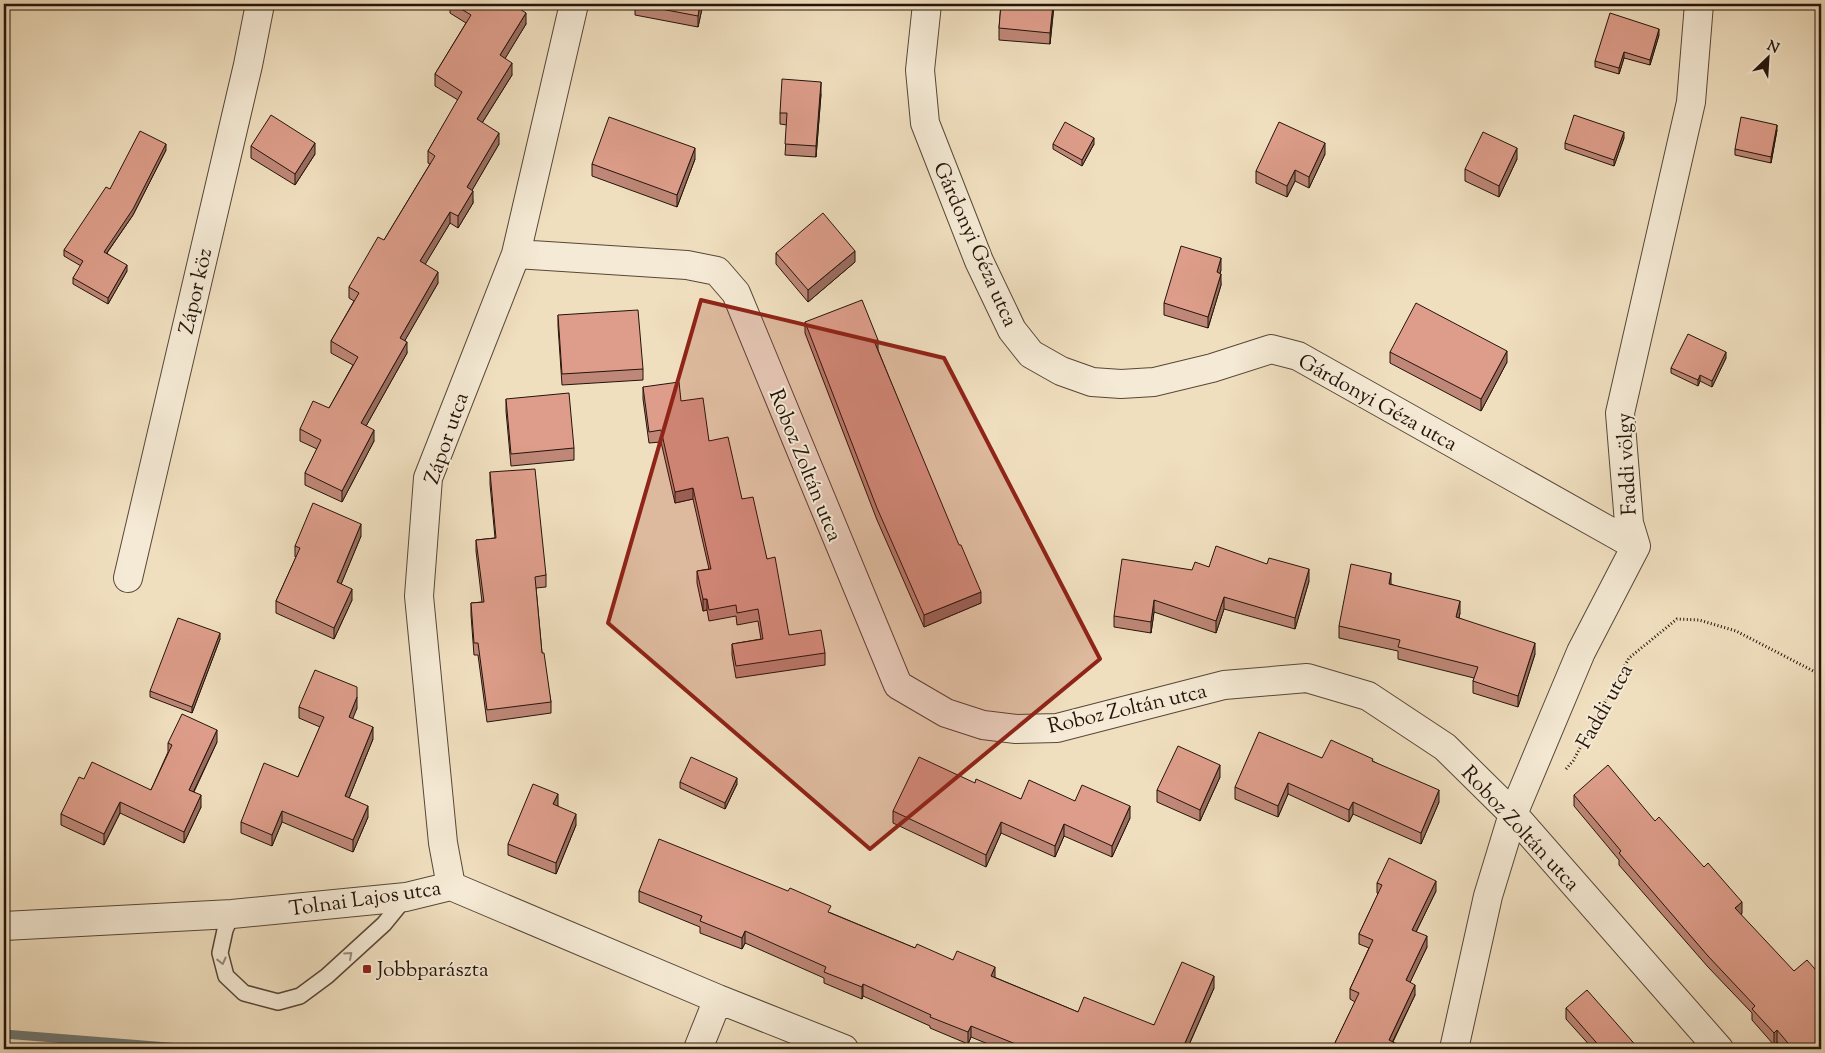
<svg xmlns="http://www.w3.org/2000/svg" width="1825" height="1053" viewBox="0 0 1825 1053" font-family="'Sorts Mill Goudy',serif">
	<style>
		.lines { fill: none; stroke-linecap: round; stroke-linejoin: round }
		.stream { stroke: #6d7874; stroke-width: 9 }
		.lane-casing { stroke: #574738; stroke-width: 18 }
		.street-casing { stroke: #574738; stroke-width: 30 }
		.path { stroke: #24140b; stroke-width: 3; stroke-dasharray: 1 2.5; stroke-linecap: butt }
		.lane { stroke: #f5ead5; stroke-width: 15 }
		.street { stroke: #f5ead5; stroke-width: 28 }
		.wall { fill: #be8777; stroke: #24140b }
		.shaded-wall { fill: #9b6e61; stroke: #24140b }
		.building { fill: #dd9d8a; stroke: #24140b }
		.oneway { stroke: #978a7a }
		.marked { fill: #8f2418; fill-opacity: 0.2; stroke: #8f2418; stroke-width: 4; stroke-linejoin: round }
		.poi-dot { fill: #8f2418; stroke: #f5ead5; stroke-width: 2 }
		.labels { text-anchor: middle; stroke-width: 4; stroke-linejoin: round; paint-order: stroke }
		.street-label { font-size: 21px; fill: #24140b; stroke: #f5ead5 }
		.poi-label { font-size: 21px; fill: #24140b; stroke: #f5ead5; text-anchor: start }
	</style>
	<rect width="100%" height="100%" fill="#f0dfbf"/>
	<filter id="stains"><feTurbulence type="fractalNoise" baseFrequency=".004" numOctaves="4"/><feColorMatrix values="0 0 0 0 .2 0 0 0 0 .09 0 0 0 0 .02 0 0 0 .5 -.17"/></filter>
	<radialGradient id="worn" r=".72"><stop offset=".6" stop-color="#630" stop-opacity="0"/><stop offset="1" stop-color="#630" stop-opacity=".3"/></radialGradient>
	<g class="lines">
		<!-- stream -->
		<path class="stream" d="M 4,1034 L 193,1049"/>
		<!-- lane casing -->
		<g class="lane-casing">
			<path id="lane" d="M 232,914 L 225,930 L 220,953 L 226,976 L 244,993 L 278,1002 L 300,996 L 327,976 L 384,924 L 406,897"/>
		</g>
		<!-- street casing -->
		<g class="street-casing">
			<path id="street" d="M 927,4 L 920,70 L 925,123 L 979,261 L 1012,330 L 1031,354 L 1061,371 L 1092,382 L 1121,384 L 1154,382 L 1212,368 L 1271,349 L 1298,356 L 1636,546
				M 516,254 L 687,265 L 717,271 L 736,293 L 898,685 L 946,713 L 983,725 L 1016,729 L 1057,728 L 1224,685 L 1307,678 L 1368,696 L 1445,747 L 1513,814 L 1719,1049
				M 128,578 L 248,65 L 260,4
				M 451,886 L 443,843 L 419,596 L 428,478 L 516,254 L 574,4
				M 4,926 L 232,914 L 406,897 L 451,886 L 718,999 L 844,1049
				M 698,1049 L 718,999
				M 1454,1049 L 1488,896 L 1513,814 L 1581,652 L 1636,546 L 1629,523 L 1620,413 L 1691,102 L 1699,4"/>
		</g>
		<!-- path -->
		<path class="path" d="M 1566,769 L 1573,761 L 1629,658 L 1677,619 L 1699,620 L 1736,631 L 1821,675"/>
		<!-- lane -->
		<use href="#lane" class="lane"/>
		<!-- street -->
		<use href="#street" class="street"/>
	</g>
	<!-- wall -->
	<path class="wall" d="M 450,4 L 525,4 L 525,6 L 522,10 L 526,24 L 505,58 L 512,75 L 482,123 L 499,144 L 472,190 L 473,203 L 458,228 L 450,223 L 425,264 L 438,283 L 405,340 L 407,353 L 366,426 L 374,441 L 342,502 L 305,485 L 305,473 L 317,449 L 300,441 L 300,429 L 329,408 L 353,365 L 331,353 L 331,341 L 354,301 L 349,298 L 349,287 L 384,240 L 430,164 L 428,163 L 428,151 L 458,100 L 435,86 L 435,74 L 466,23 L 450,13 Z
		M 635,4 L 703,4 L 698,27 L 635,15 Z
		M 1001,4 L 1056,4 L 1056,7 L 1054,6 L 1050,44 L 999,40 L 999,28 Z
		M 1659,35 L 1650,65 L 1624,58 L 1619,74 L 1595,67 L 1595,61 Z
		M 821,94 L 816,157 L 785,155 L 787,125 L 780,124 L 780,113 Z
		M 1777,130 L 1771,163 L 1735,155 L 1735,149 Z
		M 1624,138 L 1614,166 L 1565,149 L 1565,143 Z
		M 1053,144 L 1094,144 L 1082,166 L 1053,149 Z
		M 251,146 L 315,154 L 295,185 L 251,158 Z
		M 166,150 L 133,215 L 107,253 L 127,271 L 108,304 L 73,284 L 73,278 L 81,266 L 64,256 L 64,250 L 110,189 Z
		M 1325,154 L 1309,188 L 1295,181 L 1287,197 L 1256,183 L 1256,171 Z
		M 695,159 L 677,207 L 592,176 L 592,164 Z
		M 1517,159 L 1499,197 L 1465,181 L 1465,169 Z
		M 776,253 L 855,262 L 808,302 L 776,264 Z
		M 1221,270 L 1220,273 L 1221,285 L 1208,328 L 1164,315 L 1164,303 Z
		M 558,315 L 643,369 L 643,380 L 562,385 L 558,326 Z
		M 805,322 L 878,350 L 981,603 L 924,627 L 877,520 L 805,333 Z
		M 1390,352 L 1507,362 L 1481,411 L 1390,363 Z
		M 1726,358 L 1712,387 L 1700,381 L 1698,386 L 1671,373 L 1671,368 Z
		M 643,387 L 681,401 L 709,441 L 742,499 L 767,559 L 789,635 L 825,653 L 825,665 L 736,678 L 732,655 L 732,644 L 761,639 L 758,621 L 737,625 L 736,616 L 709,621 L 707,610 L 703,611 L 697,583 L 697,571 L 709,569 L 693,499 L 675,503 L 661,442 L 649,443 L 643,399 Z
		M 506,399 L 574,448 L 574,460 L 511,466 L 506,411 Z
		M 490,472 L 546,575 L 546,587 L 536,588 L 542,653 L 551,702 L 551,713 L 487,722 L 478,655 L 474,655 L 471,615 L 471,603 L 482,602 L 476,551 L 476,540 L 495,538 L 490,484 Z
		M 361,536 L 341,584 L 352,600 L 334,639 L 276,613 L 276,601 L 296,557 L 295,557 L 295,546 Z
		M 1209,567 L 1309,581 L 1295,629 L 1224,609 L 1216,633 L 1154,612 L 1151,633 L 1114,627 L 1114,616 L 1192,570 Z
		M 1391,584 L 1460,613 L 1459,618 L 1535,654 L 1518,707 L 1473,693 L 1473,681 L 1474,678 L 1398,659 L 1398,651 L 1339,638 L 1339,626 Z
		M 220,639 L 192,713 L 150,697 L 150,691 Z
		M 299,707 L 357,708 L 352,718 L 373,739 L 349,798 L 368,817 L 353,852 L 282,822 L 272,846 L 241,833 L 241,822 L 298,777 L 320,727 L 299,718 Z
		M 217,742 L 194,792 L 201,807 L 184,843 L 120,813 L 104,845 L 61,825 L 61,814 L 84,779 L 151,790 L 168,752 L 168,743 Z
		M 1322,758 L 1373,761 L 1439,802 L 1421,844 L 1353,814 L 1349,822 L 1288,794 L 1278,817 L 1235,799 L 1235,787 Z
		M 1220,777 L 1200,821 L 1157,802 L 1157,790 Z
		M 680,782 L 737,784 L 725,809 L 680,788 Z
		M 975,783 L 1021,799 L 1075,801 L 1130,818 L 1112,857 L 1064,836 L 1055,857 L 1001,833 L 986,867 L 893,823 L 893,811 Z
		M 1574,795 L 1655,821 L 1742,913 L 1741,915 L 1821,1049 L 1784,1049 L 1777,1042 L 1774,1045 L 1752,1020 L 1752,1013 L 1708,967 L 1619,865 L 1619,860 L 1574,806 Z
		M 558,805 L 558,806 L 576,825 L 556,874 L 508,855 L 508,844 Z
		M 1377,883 L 1436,891 L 1416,932 L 1427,947 L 1410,982 L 1415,995 L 1393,1042 L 1403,1049 L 1332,1049 L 1355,1002 L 1350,999 L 1350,989 L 1369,948 L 1359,944 L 1359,934 L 1378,894 L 1377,893 Z
		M 639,891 L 831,913 L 915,948 L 953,960 L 1078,1012 L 1154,1025 L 1214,988 L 1189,1045 L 1200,1049 L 1000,1049 L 971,1037 L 968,1044 L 930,1028 L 930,1026 L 863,996 L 862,999 L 824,983 L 824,978 L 745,943 L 742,949 L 700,933 L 700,927 L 639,902 Z
		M 1566,1008 L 1639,1049 L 1593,1049 L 1566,1019 Z"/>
	<!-- shaded-wall -->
	<path class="shaded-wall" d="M 519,4 L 525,4 L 525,6 L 517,18 L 517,7 Z
		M 700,4 L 703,4 L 698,27 L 698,16 Z
		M 1053,4 L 1054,4 L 1050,44 L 1050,33 Z
		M 526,13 L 526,24 L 500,67 L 500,55 Z
		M 1659,29 L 1659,35 L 1650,65 L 1650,60 Z
		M 1624,52 L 1624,58 L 1619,74 L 1619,68 Z
		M 512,63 L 512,75 L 477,131 L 477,119 Z
		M 821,82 L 821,94 L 816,157 L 816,146 Z
		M 1777,125 L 1777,130 L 1771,163 L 1771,157 Z
		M 1624,132 L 1624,138 L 1614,166 L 1614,160 Z
		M 499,133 L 499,144 L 467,199 L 467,187 Z
		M 1094,138 L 1094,144 L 1082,166 L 1082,160 Z
		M 315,143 L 315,154 L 295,185 L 295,174 Z
		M 1325,143 L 1325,154 L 1309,188 L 1309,177 Z
		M 166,144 L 166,150 L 133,215 L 104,257 L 104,252 Z
		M 695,148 L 695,159 L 677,207 L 677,195 Z
		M 1517,148 L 1517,159 L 1499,197 L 1499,186 Z
		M 1295,170 L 1295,181 L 1287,197 L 1287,186 Z
		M 473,191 L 473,203 L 458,228 L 458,216 Z
		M 450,212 L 450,223 L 420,273 L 420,261 Z
		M 855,251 L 855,262 L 808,302 L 808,290 Z
		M 1221,258 L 1221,270 L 1217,284 L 1217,272 Z
		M 127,265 L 127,271 L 108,304 L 108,298 Z
		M 438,272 L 438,283 L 400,349 L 400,338 Z
		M 1221,274 L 1221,285 L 1208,328 L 1208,317 Z
		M 878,340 L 878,351 L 874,341 Z
		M 407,342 L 407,353 L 361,435 L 361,423 Z
		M 1507,351 L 1507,362 L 1481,411 L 1481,399 Z
		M 1726,352 L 1726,358 L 1712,387 L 1712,381 Z
		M 1700,375 L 1700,381 L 1698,386 L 1698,380 Z
		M 374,430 L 374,441 L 342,502 L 342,491 Z
		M 693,488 L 693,499 L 675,503 L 675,492 Z
		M 361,524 L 361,536 L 337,594 L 337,582 Z
		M 1309,569 L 1309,581 L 1295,629 L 1295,618 Z
		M 1391,573 L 1391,585 L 1389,584 Z
		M 352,589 L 352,600 L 334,639 L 334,628 Z
		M 981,592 L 981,603 L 924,627 L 924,615 Z
		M 1224,597 L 1224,609 L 1216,633 L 1216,621 Z
		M 703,599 L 707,599 L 707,610 L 703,611 Z
		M 1154,600 L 1154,612 L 1151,633 L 1151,622 Z
		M 1460,601 L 1460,613 L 1456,628 L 1456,617 Z
		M 220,633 L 220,639 L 192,713 L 192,707 Z
		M 1535,643 L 1535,654 L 1518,707 L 1518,696 Z
		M 357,697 L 357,708 L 349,728 L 349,717 Z
		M 373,727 L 373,739 L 345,808 L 345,796 Z
		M 217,730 L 217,742 L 189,801 L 189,790 Z
		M 1220,765 L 1220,777 L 1200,821 L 1200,810 Z
		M 737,778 L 737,784 L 725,809 L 725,803 Z
		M 1288,783 L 1288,794 L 1278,817 L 1278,806 Z
		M 1439,790 L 1439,802 L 1421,844 L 1421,833 Z
		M 558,794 L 558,805 L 553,816 L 553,804 Z
		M 201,795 L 201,807 L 184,843 L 184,832 Z
		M 120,802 L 120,813 L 104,845 L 104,834 Z
		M 1353,802 L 1353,814 L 1349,822 L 1349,810 Z
		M 368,806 L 368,817 L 353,852 L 353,840 Z
		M 1130,806 L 1130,818 L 1112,857 L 1112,846 Z
		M 282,811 L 282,822 L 272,846 L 272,835 Z
		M 576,814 L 576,825 L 556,874 L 556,863 Z
		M 1001,822 L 1001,833 L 986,867 L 986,855 Z
		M 1064,824 L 1064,836 L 1055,857 L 1055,846 Z
		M 1436,881 L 1436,891 L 1412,940 L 1412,930 Z
		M 1742,902 L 1742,913 L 1735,920 L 1735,908 Z
		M 745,931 L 745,943 L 742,949 L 742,938 Z
		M 1427,936 L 1427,947 L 1406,991 L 1406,980 Z
		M 995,967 L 995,978 L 991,976 Z
		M 1214,976 L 1214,988 L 1187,1049 L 1185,1043 Z
		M 863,984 L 863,996 L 862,999 L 862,987 Z
		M 1415,985 L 1415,995 L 1389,1049 L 1389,1040 Z
		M 971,1026 L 971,1037 L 968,1044 L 968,1032 Z
		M 1777,1030 L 1777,1042 L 1774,1045 L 1774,1033 Z"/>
	<!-- building -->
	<path class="building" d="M 453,4 L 519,4 L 517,7 L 526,13 L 500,55 L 512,63 L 477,119 L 499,133 L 467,187 L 473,191 L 458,216 L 450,212 L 420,261 L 438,272 L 400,338 L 407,342 L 361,423 L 374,430 L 342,491 L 305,473 L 321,440 L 300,429 L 313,401 L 329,408 L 358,357 L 331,341 L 359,293 L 349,287 L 378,237 L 384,240 L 435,156 L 428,151 L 462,92 L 435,74 L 471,15 Z
		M 635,4 L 700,4 L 698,16 Z
		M 1001,4 L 1053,4 L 1050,33 L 999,28 Z
		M 1610,13 L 1659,29 L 1650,60 L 1624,52 L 1619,68 L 1595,61 Z
		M 782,79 L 821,82 L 816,146 L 785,144 L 787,113 L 780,113 Z
		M 271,115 L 315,143 L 295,174 L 251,146 Z
		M 1574,115 L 1624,132 L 1614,160 L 1565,143 Z
		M 609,117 L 695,148 L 677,195 L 592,164 Z
		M 1741,117 L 1777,125 L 1771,157 L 1735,149 Z
		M 1065,122 L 1094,138 L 1082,160 L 1053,144 Z
		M 1279,122 L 1325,143 L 1309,177 L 1295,170 L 1287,186 L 1256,171 Z
		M 140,131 L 166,144 L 133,209 L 104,252 L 127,265 L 108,298 L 73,278 L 83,261 L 64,250 L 106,187 L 110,189 Z
		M 1483,132 L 1517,148 L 1499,186 L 1465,169 Z
		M 823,213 L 855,251 L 808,290 L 776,253 Z
		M 1181,246 L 1221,258 L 1217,272 L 1221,274 L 1208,317 L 1164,303 Z
		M 862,300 L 878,340 L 874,341 L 959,545 L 961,545 L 981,592 L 924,615 L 877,508 L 805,322 Z
		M 1416,303 L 1507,351 L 1481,399 L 1390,352 Z
		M 638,310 L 643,369 L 562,374 L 558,315 Z
		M 1688,334 L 1726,352 L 1712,381 L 1700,375 L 1698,380 L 1671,368 Z
		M 679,382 L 681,401 L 703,398 L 709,441 L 728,437 L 742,499 L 753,497 L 767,559 L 775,557 L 789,635 L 821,630 L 825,653 L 736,666 L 732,644 L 763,639 L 758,609 L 737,613 L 736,605 L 709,610 L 707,599 L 703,599 L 697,571 L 711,569 L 693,488 L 675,492 L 661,430 L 649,432 L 643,387 Z
		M 569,393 L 574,448 L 511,454 L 506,399 Z
		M 535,469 L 546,575 L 535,577 L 542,653 L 544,653 L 551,702 L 487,710 L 478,643 L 474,643 L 471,603 L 484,602 L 476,540 L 496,538 L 490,472 Z
		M 313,503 L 361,524 L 337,582 L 352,589 L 334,628 L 276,601 L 300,548 L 295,546 Z
		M 1216,546 L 1267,564 L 1269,558 L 1309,569 L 1295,618 L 1224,597 L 1216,621 L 1154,600 L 1151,622 L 1114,616 L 1122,559 L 1192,570 L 1195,562 L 1209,567 Z
		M 1351,564 L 1391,573 L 1389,584 L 1460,601 L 1456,617 L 1535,643 L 1518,696 L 1473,681 L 1478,667 L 1398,647 L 1400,640 L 1339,626 Z
		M 178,618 L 220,633 L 192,707 L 150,691 Z
		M 315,670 L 357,687 L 357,697 L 349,717 L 373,727 L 345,796 L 368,806 L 353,840 L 282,811 L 272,835 L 241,822 L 264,763 L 298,777 L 324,717 L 299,707 Z
		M 182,714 L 217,730 L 189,790 L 201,795 L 184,832 L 120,802 L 104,834 L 61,814 L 79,777 L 84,779 L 92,762 L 151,790 L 172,745 L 168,743 Z
		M 1259,732 L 1322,758 L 1331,740 L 1373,759 L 1372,761 L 1439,790 L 1421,833 L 1353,802 L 1349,810 L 1288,783 L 1278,806 L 1235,787 Z
		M 1178,746 L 1220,765 L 1200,810 L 1157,790 Z
		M 691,757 L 737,778 L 725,803 L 680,782 Z
		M 919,757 L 975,783 L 976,779 L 1021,799 L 1029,780 L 1075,801 L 1082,785 L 1130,806 L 1112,846 L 1064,824 L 1055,846 L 1001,822 L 986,855 L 893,811 Z
		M 1608,765 L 1655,821 L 1659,817 L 1704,867 L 1708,863 L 1742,902 L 1735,908 L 1794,971 L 1807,960 L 1821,976 L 1821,1049 L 1793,1049 L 1777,1030 L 1774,1033 L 1752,1009 L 1755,1006 L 1708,956 L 1619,853 L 1621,851 L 1574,795 Z
		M 533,784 L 558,794 L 553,804 L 576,814 L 556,863 L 508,844 Z
		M 659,839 L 788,891 L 790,888 L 831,906 L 828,912 L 915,948 L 917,944 L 953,960 L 957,951 L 995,967 L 991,976 L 1078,1012 L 1084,997 L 1154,1025 L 1182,962 L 1214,976 L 1185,1043 L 1200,1049 L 1028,1049 L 971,1026 L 968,1032 L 930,1017 L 931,1015 L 863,984 L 862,987 L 824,972 L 826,967 L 745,931 L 742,938 L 700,921 L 702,916 L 639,891 Z
		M 1389,858 L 1436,881 L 1412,930 L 1427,936 L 1406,980 L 1415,985 L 1389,1040 L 1403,1047 L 1402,1049 L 1332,1049 L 1359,993 L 1350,989 L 1373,940 L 1359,934 L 1382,885 L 1377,883 Z
		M 1587,990 L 1639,1049 L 1602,1049 L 1566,1008 Z"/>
	<!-- one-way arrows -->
	<defs><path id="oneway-chevron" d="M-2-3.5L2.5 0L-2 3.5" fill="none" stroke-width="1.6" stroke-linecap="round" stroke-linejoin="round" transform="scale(1.25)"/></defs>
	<g class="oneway">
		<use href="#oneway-chevron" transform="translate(349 955) rotate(-42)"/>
		<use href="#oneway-chevron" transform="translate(222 961) rotate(76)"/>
	</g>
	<!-- marked area -->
	<path class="marked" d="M 701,300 L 944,358 L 1100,659 L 870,849 L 608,623 Z"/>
	<!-- markers -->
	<rect class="poi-dot" x="362" y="964" width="10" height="10" rx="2.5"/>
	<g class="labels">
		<!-- street labels -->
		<g class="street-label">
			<text transform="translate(976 244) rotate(66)" y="7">Gárdonyi Géza utca</text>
			<text transform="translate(195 291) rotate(-77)" y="7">Zápor köz</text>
			<text transform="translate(1378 402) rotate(29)" y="7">Gárdonyi Géza utca</text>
			<text transform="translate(446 438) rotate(-71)" y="7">Zápor utca</text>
			<text transform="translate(1626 464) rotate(-93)" y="7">Faddi völgy</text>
			<text transform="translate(806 465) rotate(68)" y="7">Roboz Zoltán utca</text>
			<text transform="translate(1604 706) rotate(-61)" y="7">Faddi utca</text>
			<text transform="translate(1127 708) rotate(-13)" y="7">Roboz Zoltán utca</text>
			<text transform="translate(1521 828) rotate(47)" y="7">Roboz Zoltán utca</text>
			<text transform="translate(365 898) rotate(-8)" y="7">Tolnai Lajos utca</text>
		</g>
		<!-- poi labels -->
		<g class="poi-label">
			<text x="377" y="976">Jobbparászta</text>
		</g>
	</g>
	<!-- margin -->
	<rect width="1825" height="1053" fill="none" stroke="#f0dfbf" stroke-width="20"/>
	<rect x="5" y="5" width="1815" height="1043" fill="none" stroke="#24140b" stroke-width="2.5"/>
	<rect x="10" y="10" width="1805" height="1033" fill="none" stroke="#24140b"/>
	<!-- north arrow -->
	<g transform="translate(1768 58) rotate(25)" stroke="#f5ead5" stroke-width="4" paint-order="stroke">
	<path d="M0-4L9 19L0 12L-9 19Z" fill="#24140b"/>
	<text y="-8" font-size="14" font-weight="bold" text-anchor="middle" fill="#24140b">N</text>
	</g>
	<rect width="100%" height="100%" filter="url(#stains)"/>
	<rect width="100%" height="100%" fill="url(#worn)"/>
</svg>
